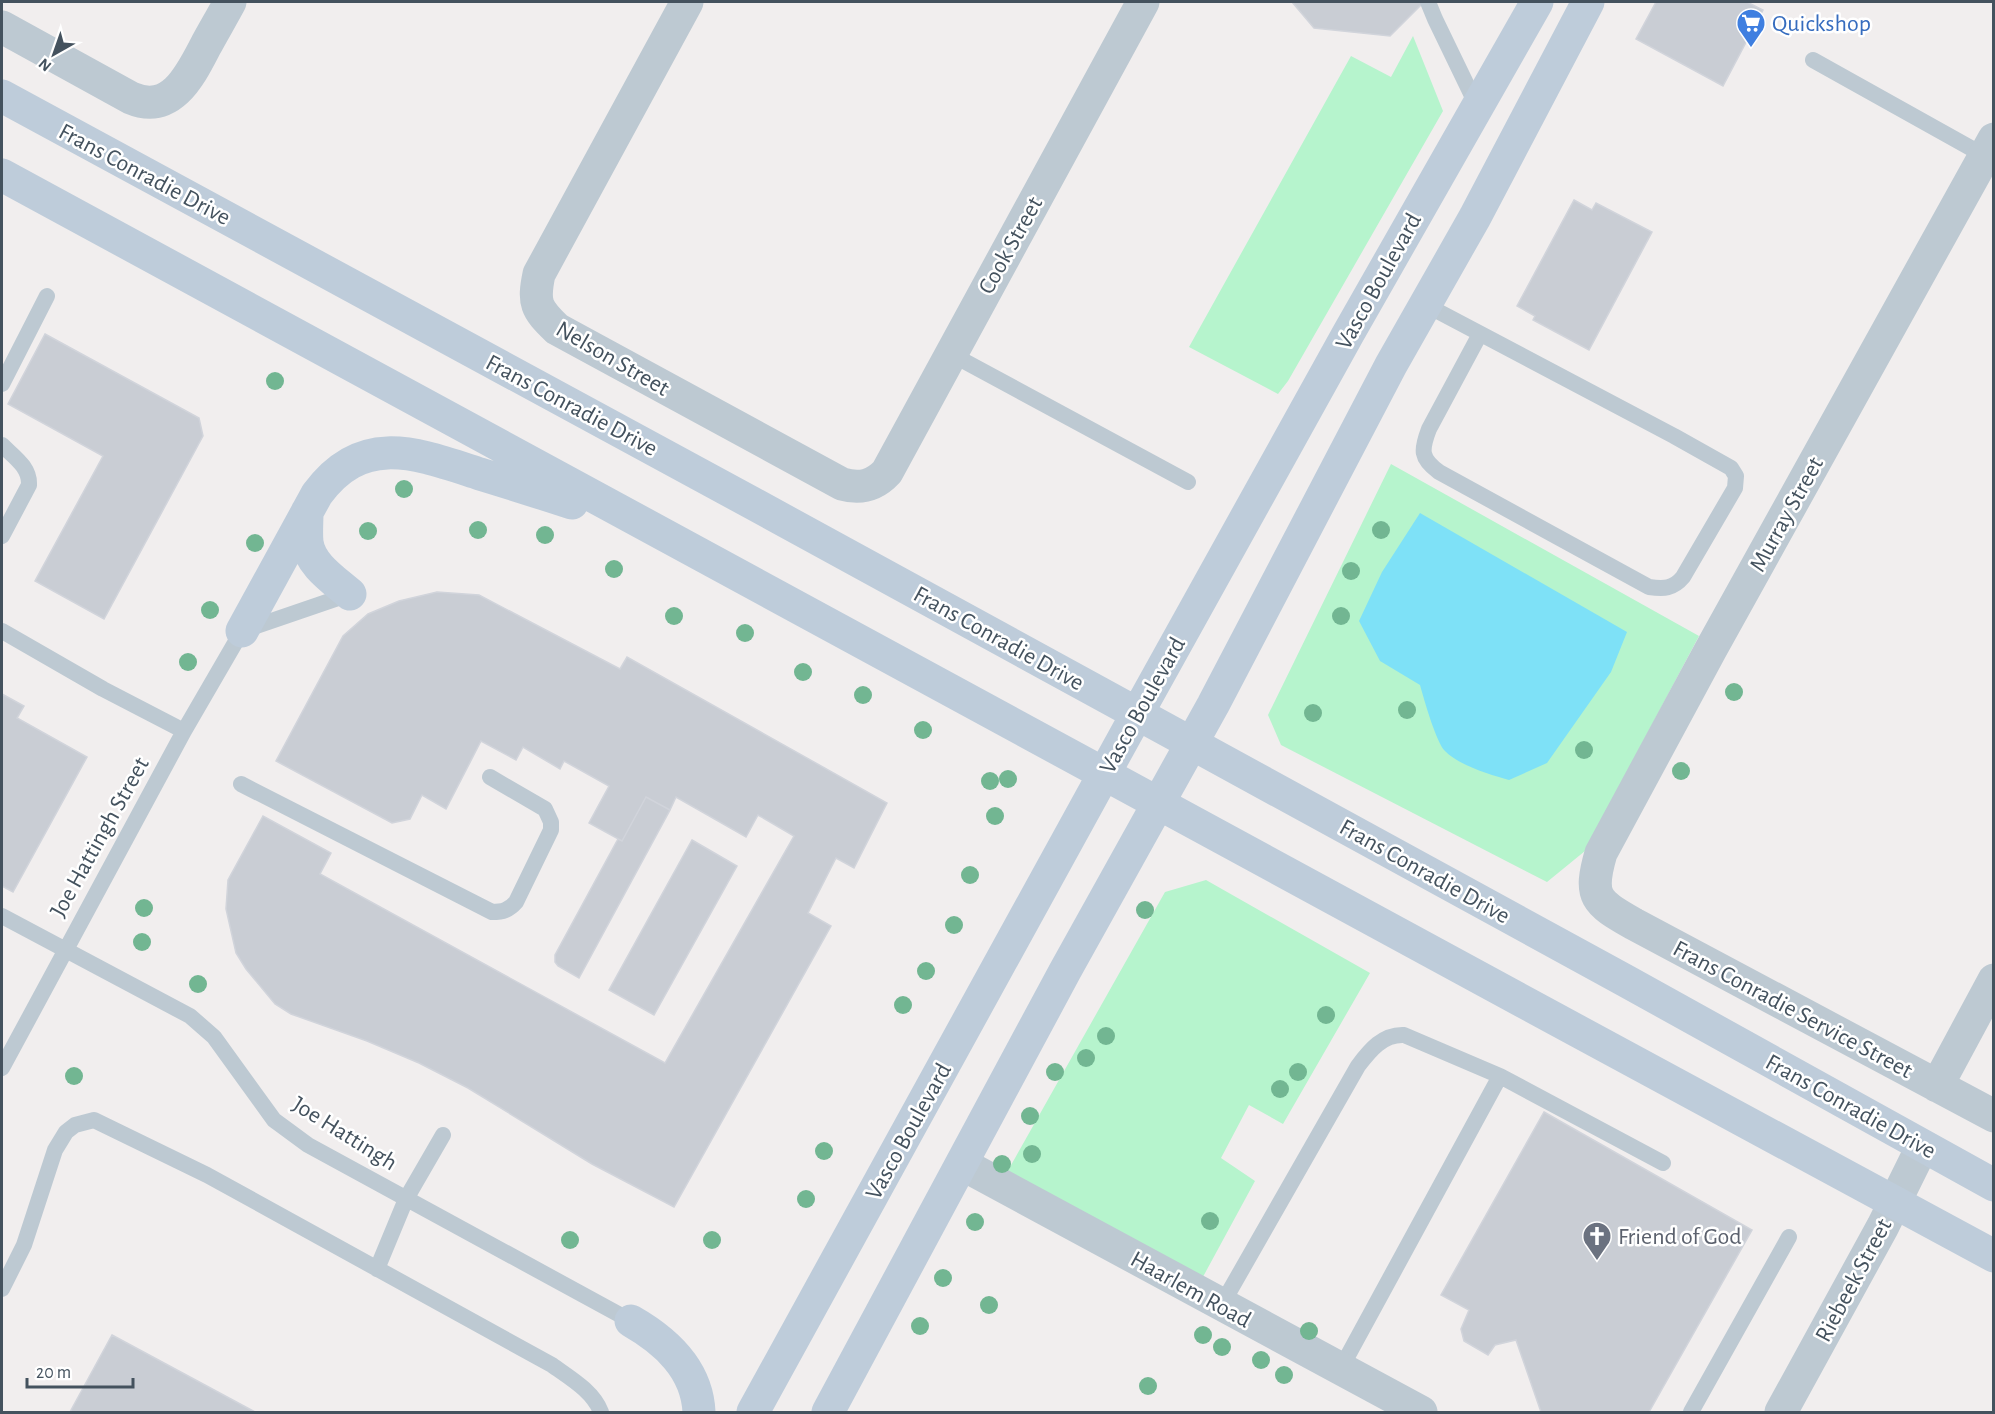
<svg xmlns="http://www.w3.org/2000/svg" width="1995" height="1414" viewBox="0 0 1995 1414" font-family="'Alegreya Sans',sans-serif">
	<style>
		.green { fill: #b6f4cd }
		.water { fill: #7ee1f7 }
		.building { fill: #c9cdd4; stroke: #d1d4db; stroke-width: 1.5 }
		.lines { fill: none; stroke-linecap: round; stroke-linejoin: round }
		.service { stroke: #bdc9d2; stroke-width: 16 }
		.minor { stroke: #bdc9d2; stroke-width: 33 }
		.secondary { stroke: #beccda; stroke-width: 33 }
		.tree { fill: #72b692 }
		.labels { text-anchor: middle; stroke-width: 5; stroke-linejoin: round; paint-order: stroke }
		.shop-label { font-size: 24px; fill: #366cbe; stroke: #fff; text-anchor: start }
		.street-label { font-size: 24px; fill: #44525e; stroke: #fff }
		.worship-label { font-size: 24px; fill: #5b616d; stroke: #fff; text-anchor: start }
	</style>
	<rect width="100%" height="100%" fill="#f1eeee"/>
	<!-- green -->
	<path class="green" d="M 1413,36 L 1443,111 L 1288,381 L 1278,394 L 1189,347 L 1351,56 L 1391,77 Z
		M 1391,464 L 1699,636 L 1585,851 L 1547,882 L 1281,745 L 1268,715 Z
		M 1206,880 L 1370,973 L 1283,1124 L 1249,1105 L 1221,1158 L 1255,1181 L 1198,1286 L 1006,1174 L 1165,892 Z"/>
	<!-- water -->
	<path class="water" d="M 1420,513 L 1627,632 L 1611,672 L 1547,763 L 1509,780 C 1491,775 1458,765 1445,751 C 1436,742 1424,699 1420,685 L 1380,661 L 1359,621 L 1382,572 Z"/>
	<!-- building -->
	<path class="building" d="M 1292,2 L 1424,2 L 1390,36 L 1314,28 Z
		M 1656,2 L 1747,2 L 1763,10 L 1723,86 L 1636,39 Z
		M 1574,200 L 1592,210 L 1596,203 L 1652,232 L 1589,350 L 1533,320 L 1535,316 L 1517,306 Z
		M 45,334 L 199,418 L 203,436 L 104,619 L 35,581 L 103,456 L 8,404 Z
		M 437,592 L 479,595 L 620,669 L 627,657 L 887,803 L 854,868 L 836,858 L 808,913 L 831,926 L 674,1207 L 592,1164 L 468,1088 L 419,1063 L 367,1041 L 291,1014 L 275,1004 L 246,969 L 236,953 L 226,909 L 228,880 L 263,816 L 331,853 L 320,874 L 665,1063 L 794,836 L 758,815 L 746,837 L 676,797 L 670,810 L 646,797 L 622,841 L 589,823 L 609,786 L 564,761 L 560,769 L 523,747 L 516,760 L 481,741 L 446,809 L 422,795 L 410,819 L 392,823 L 276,761 L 343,636 L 368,614 L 399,601 Z
		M 2,694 L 24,706 L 17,718 L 87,757 L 13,892 L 2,886 Z
		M 646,797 L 670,810 L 579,978 L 558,966 L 555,962 L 555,955 L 618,839 L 622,841 Z
		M 692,840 L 737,866 L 654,1015 L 609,990 Z
		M 1544,1112 L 1752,1230 L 1649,1412 L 1541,1412 L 1516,1340 L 1495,1345 L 1488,1355 L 1464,1341 L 1461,1329 L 1469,1310 L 1441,1295 Z
		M 112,1335 L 255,1412 L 70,1412 Z"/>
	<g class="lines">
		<!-- service -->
		<path class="service" d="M 1428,2 L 1435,19 L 1477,106
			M 1813,60 L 1985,156
			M 1426,305 L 1674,436 L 1731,468 L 1736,476 L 1735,488 L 1683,577 C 1673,589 1664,589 1649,587 L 1439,472 C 1420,458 1421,450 1429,429 L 1480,334
			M 951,354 L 1188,482
			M 2,384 L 47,296
			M 2,445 C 14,457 30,467 29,485 L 2,536
			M 2,631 L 103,689 L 184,731
			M 241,784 L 492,912 C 503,912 509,910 516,902 L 551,830 L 551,822 L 545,809 L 490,777
			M 2,916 L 190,1016 L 214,1037 L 274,1120 L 308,1145 L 631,1321
			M 2,1068 L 184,731 L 242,631 L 350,594
			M 1500,1076 L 1663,1163
			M 377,1269 L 406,1199 L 443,1135
			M 2,1289 L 24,1245 L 55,1150 L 66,1132 L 75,1125 L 94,1120 L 207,1175 L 552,1365 C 570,1378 593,1391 601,1412
			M 1221,1306 L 1358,1066 C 1370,1050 1383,1034 1404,1035 L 1500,1076 L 1340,1370
			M 1691,1412 L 1789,1237"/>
		<!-- minor -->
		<path class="minor" d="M 687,2 L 539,274 C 533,303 536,309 557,329 L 842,484 C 860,489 874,486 887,472 L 1143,2
			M 2,27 L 131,98 C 171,115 190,76 205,47 C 213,32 222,17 230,2
			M 1994,139 L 1711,649 L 1601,853 C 1588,898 1596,902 1634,924 L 1994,1116
			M 1937,1086 L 1994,980
			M 962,1164 L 1421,1412
			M 1781,1412 L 1883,1226 L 1922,1147"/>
		<!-- secondary -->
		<path class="secondary" d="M 2,96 L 754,504 L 1626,981 L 1994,1185
			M 2,175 C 664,537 1329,897 1994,1256
			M 307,512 C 307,522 306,533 307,542 C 310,565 334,580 350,594
			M 242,631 L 317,494 C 363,431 418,454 480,474 C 510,483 541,493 572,503
			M 631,1321 C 666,1341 697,1369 699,1412
			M 753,1412 L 1137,714 L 1348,334 L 1537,2
			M 828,1412 L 1065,971 L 1213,705 L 1391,365 L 1475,217 L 1588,2"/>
	</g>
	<!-- trees -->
	<g class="tree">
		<circle cx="275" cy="381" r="9"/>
		<circle cx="404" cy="489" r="9"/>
		<circle cx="478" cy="530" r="9"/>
		<circle cx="1381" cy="530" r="9"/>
		<circle cx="368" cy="531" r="9"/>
		<circle cx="545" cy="535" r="9"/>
		<circle cx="255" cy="543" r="9"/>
		<circle cx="614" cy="569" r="9"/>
		<circle cx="1351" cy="571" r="9"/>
		<circle cx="210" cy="610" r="9"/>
		<circle cx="674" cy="616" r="9"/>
		<circle cx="1341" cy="616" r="9"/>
		<circle cx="745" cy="633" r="9"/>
		<circle cx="188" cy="662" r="9"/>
		<circle cx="803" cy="672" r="9"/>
		<circle cx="1734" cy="692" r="9"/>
		<circle cx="863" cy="695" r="9"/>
		<circle cx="1407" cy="710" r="9"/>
		<circle cx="1313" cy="713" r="9"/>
		<circle cx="923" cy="730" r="9"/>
		<circle cx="1584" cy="750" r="9"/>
		<circle cx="1681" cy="771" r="9"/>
		<circle cx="1008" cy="779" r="9"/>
		<circle cx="990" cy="781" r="9"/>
		<circle cx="995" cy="816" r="9"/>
		<circle cx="970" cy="875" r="9"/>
		<circle cx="144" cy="908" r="9"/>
		<circle cx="1145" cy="910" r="9"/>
		<circle cx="954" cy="925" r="9"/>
		<circle cx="142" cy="942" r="9"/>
		<circle cx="926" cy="971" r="9"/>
		<circle cx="198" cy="984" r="9"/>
		<circle cx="903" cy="1005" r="9"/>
		<circle cx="1326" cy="1015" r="9"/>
		<circle cx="1106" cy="1036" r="9"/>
		<circle cx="1086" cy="1058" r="9"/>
		<circle cx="1055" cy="1072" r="9"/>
		<circle cx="1298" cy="1072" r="9"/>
		<circle cx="74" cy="1076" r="9"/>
		<circle cx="1280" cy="1089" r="9"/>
		<circle cx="1030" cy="1116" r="9"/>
		<circle cx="824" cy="1151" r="9"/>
		<circle cx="1032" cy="1154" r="9"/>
		<circle cx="1002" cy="1164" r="9"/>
		<circle cx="806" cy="1199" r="9"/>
		<circle cx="1210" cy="1221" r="9"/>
		<circle cx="975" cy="1222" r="9"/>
		<circle cx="570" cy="1240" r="9"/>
		<circle cx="712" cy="1240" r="9"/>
		<circle cx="943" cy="1278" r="9"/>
		<circle cx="989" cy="1305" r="9"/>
		<circle cx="920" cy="1326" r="9"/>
		<circle cx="1309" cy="1331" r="9"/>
		<circle cx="1203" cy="1335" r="9"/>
		<circle cx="1222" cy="1347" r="9"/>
		<circle cx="1261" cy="1360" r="9"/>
		<circle cx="1284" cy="1375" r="9"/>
		<circle cx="1148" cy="1386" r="9"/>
	</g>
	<!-- icons -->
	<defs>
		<g id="supermarket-pin" transform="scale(1.5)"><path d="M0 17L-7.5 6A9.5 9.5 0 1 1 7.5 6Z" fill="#3f7fe0" stroke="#fff"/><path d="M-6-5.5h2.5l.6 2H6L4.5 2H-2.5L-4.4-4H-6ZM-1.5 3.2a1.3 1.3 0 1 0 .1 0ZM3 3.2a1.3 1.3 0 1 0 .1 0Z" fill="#fff"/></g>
		<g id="church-pin" transform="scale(1.5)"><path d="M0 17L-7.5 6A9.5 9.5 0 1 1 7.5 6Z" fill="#6b7280" stroke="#fff"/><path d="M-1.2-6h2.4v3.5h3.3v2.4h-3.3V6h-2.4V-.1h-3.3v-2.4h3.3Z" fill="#fff"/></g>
	</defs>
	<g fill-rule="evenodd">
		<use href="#supermarket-pin" x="1751" y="23"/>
		<use href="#church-pin" x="1597" y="1236"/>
	</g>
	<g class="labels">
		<!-- shop labels -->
		<g class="shop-label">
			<text x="1772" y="31">Quickshop</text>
		</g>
		<!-- street labels -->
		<g class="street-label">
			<text transform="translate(145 174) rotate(28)" y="8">Frans Conradie Drive</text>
			<text transform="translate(1010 245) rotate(-61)" y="8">Cook Street</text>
			<text transform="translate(1378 281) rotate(-61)" y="8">Vasco Boulevard</text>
			<text transform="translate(613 358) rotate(30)" y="8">Nelson Street</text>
			<text transform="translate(572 405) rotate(28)" y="8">Frans Conradie Drive</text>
			<text transform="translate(1786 514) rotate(-61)" y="8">Murray Street</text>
			<text transform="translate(999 638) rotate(29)" y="8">Frans Conradie Drive</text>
			<text transform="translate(1142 705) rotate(-61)" y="8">Vasco Boulevard</text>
			<text transform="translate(99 837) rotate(-61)" y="8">Joe Hattingh Street</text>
			<text transform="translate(1425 871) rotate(29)" y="8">Frans Conradie Drive</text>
			<text transform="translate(1793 1009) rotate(28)" y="8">Frans Conradie Service Street</text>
			<text transform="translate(1851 1106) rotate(29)" y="8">Frans Conradie Drive</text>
			<text transform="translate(908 1131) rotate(-61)" y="8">Vasco Boulevard</text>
			<text transform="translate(345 1133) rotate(32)" y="8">Joe Hattingh</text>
			<text transform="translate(1853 1280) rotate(-62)" y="8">Riebeek Street</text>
			<text transform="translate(1191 1289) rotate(29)" y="8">Haarlem Road</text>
		</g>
		<!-- worship labels -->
		<g class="worship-label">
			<text x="1618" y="1244">Friend of God</text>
		</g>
	</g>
	<!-- border -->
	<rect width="1995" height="1414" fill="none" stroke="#44525e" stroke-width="6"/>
	<!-- north arrow -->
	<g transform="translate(54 54) rotate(220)" stroke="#ffffff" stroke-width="4.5" paint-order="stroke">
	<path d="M0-4.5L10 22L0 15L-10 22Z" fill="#44525e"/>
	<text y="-9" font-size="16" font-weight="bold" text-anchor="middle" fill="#44525e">N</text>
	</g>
	<!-- scale -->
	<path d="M27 1378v9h106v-9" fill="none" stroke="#44525e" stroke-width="3"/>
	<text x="36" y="1378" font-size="18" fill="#44525e" stroke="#ffffff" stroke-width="4.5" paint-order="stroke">20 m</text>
</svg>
